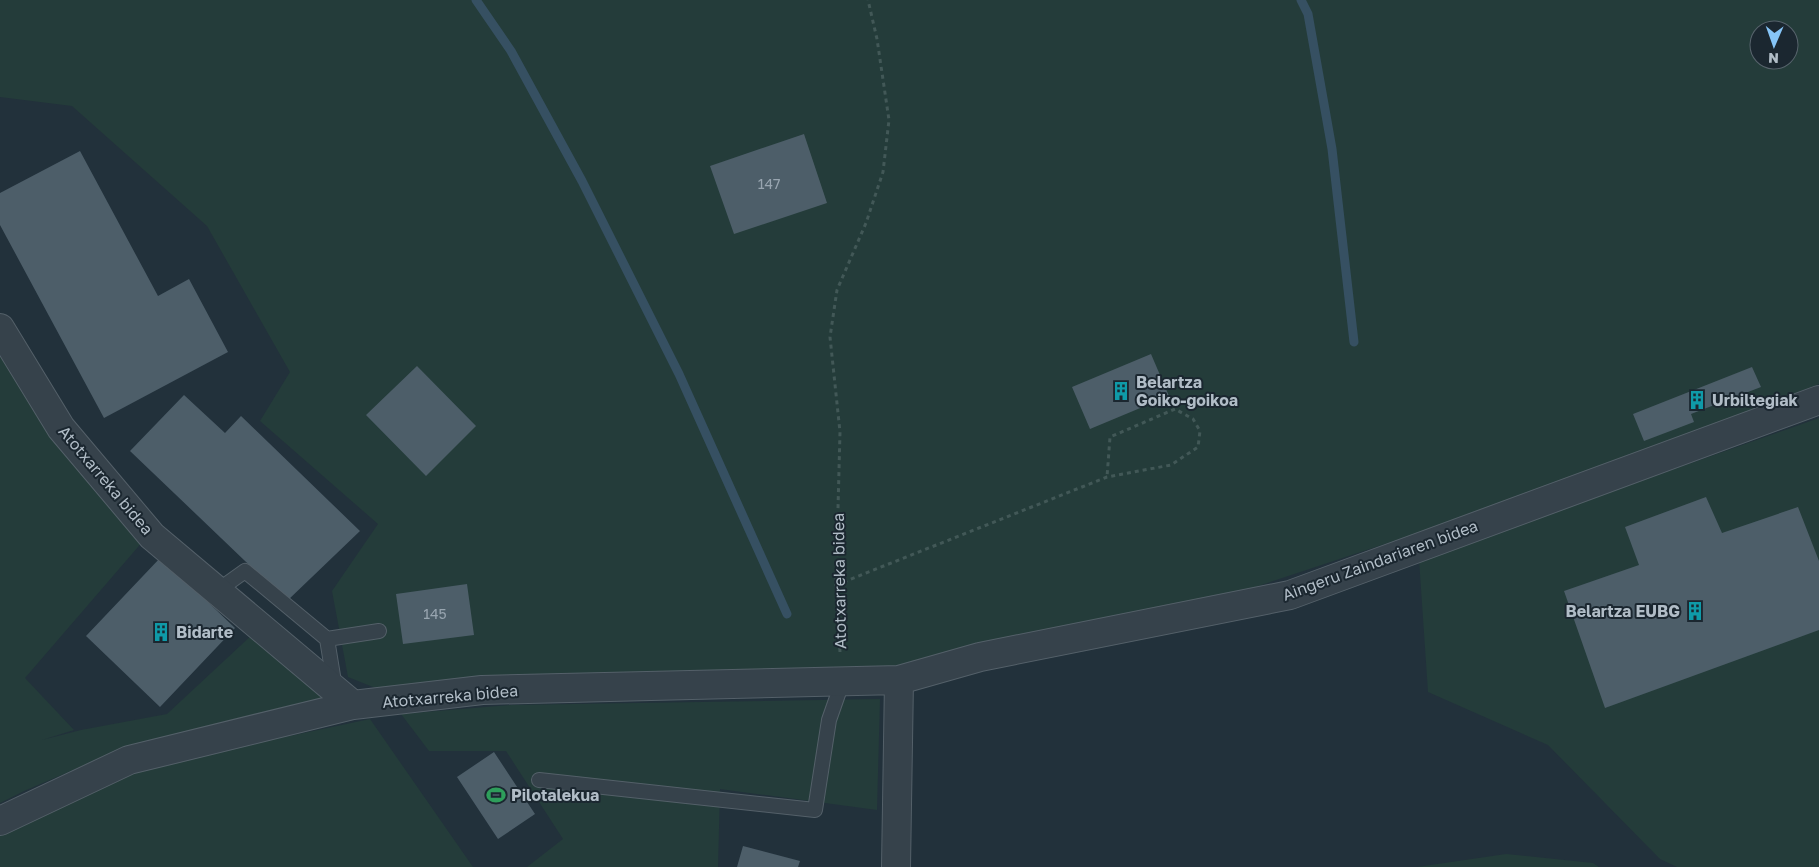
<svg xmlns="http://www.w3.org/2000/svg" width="1819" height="867" viewBox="0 0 1819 867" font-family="'Golos Text',sans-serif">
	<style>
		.green { fill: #243c3a; fill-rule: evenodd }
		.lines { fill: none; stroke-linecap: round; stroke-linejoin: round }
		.stream { stroke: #365062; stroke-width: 9 }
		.building { fill: #4d5e69 }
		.service-casing { stroke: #546069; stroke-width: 16 }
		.minor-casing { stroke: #546069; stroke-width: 30 }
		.path { stroke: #425857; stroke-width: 3; stroke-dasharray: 4 4; stroke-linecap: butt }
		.service { stroke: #36424b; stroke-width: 14 }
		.minor { stroke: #36424b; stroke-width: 28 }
		.labels { text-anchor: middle; stroke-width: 4; stroke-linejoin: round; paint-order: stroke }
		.number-label { font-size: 14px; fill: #98a5b0 }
		.poi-label { font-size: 16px; font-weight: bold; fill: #b1bdc7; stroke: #1b2730; text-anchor: start }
		.street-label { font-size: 16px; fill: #b1bdc7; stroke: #1b2730 }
	</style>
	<rect width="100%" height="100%" fill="#22313b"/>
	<!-- green -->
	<path class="green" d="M 0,0 L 1819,0 L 1819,384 L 1548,490 L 1213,601 L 893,669 L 388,693 L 348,677 L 332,591 L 378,524 L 260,421 L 290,372 L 207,226 L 72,106 L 0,97 ZM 1759,30 L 1789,30 L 1789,60 L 1759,60 Z
		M 0,349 L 144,540 L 25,678 L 74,730 L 42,740 L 81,730 L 167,714 L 254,633 L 331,701 L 120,750 L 24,791 L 0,803 Z
		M 1819,418 L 1819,867 L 1677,867 L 1660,859 L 1548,745 L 1428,692 L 1419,559 Z
		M 880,699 L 877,810 L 720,789 L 718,867 L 527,867 L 563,839 L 506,751 L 429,751 L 401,714 L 511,705 Z
		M 370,719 L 473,867 L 0,867 L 0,831 L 126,774 L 218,751 Z
		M 1506,854 L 1593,863 L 1599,867 L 1417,867 Z"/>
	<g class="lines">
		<!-- stream -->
		<path class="stream" d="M 476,0 L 511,51 L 582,181 L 679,374 L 787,614
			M 1301,0 L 1308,14 L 1332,149 L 1354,342"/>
	</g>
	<!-- building -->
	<path class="building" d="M 804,134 L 827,203 L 734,234 L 710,166 Z
		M 80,151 L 158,296 L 189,279 L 228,352 L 104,418 L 0,225 L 0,193 Z
		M 1151,354 L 1169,396 L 1090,429 L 1072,387 Z
		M 417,366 L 476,426 L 426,476 L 366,415 Z
		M 1752,367 L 1761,387 L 1691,414 L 1694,422 L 1644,441 L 1633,414 Z
		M 184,395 L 225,433 L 241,416 L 360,531 L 287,601 L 130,451 Z
		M 1706,497 L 1722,533 L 1798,507 L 1819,561 L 1819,630 L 1605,708 L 1564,591 L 1639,565 L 1625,527 Z
		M 161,557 L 235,628 L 160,707 L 86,636 Z
		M 467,584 L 474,635 L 403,644 L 396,594 Z
		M 494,752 L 535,814 L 498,839 L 457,777 Z
		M 743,846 L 800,861 L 798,867 L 737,867 Z"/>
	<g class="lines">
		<!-- service casing -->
		<g class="service-casing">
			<path id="service" d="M 217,591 L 245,571 L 327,639
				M 335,688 L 327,639 L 379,631
				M 539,780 L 815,810 L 829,720 L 842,683"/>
		</g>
		<!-- minor casing -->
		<g class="minor-casing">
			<path id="minor" d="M 0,328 L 61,428 L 152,536 L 353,705
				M 0,821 L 129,760 L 353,705 L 482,690 L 899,680 L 980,657 L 1290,595 L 1819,400
				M 896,867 L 899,680"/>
		</g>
		<!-- path -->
		<path class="path" d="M 836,585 L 1107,477 L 1171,465 L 1198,447 L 1200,431 L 1193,419 L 1175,409 L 1110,437 L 1107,477
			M 840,652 L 836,585 L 840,432 L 830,337 L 837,290 L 866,223 L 883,172 L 889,120 L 877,39 L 868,0"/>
		<!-- service -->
		<use href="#service" class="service"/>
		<!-- minor -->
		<use href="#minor" class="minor"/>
	</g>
	<!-- icons -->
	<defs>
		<g id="building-bare" transform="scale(1.5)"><path d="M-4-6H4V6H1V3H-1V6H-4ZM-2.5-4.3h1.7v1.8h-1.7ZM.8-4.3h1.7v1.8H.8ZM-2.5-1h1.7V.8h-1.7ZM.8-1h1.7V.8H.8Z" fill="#0f9aa8" stroke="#1b2730" stroke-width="2.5" paint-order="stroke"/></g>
		<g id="stadium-bare" transform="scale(1.5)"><path d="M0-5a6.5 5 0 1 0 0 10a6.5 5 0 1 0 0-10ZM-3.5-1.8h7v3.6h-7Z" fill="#2e9e5b" stroke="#1b2730" stroke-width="2.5" paint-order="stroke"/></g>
	</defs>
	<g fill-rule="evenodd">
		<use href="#building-bare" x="1121" y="391"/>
		<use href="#building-bare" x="1697" y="400"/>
		<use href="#building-bare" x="1695" y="611"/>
		<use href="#building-bare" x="161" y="632"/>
		<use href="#stadium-bare" x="496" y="795"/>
	</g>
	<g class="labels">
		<!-- number labels -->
		<g class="number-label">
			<text x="769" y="189">147</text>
			<text x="435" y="619">145</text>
		</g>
		<!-- poi labels -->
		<g class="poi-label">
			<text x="1136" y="388">Belartza<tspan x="1136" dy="18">Goiko-goikoa</tspan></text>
			<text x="1712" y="406">Urbiltegiak</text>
			<text x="1680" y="617" text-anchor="end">Belartza EUBG</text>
			<text x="176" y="638">Bidarte</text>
			<text x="511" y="801">Pilotalekua</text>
		</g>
		<!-- street labels -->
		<g class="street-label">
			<text transform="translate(106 480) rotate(50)" y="6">Atotxarreka bidea</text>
			<text transform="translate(1380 560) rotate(-20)" y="6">Aingeru Zaindariaren bidea</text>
			<text transform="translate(839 581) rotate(-91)" y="6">Atotxarreka bidea</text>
			<text transform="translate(450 696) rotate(-5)" y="6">Atotxarreka bidea</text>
		</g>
	</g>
	<!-- north arrow -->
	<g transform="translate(1774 45) rotate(182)"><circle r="24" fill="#1b2730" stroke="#57636c"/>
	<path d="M0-4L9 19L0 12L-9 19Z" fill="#86c5f7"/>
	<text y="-8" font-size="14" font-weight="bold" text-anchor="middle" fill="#b1bdc7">N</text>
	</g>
</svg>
